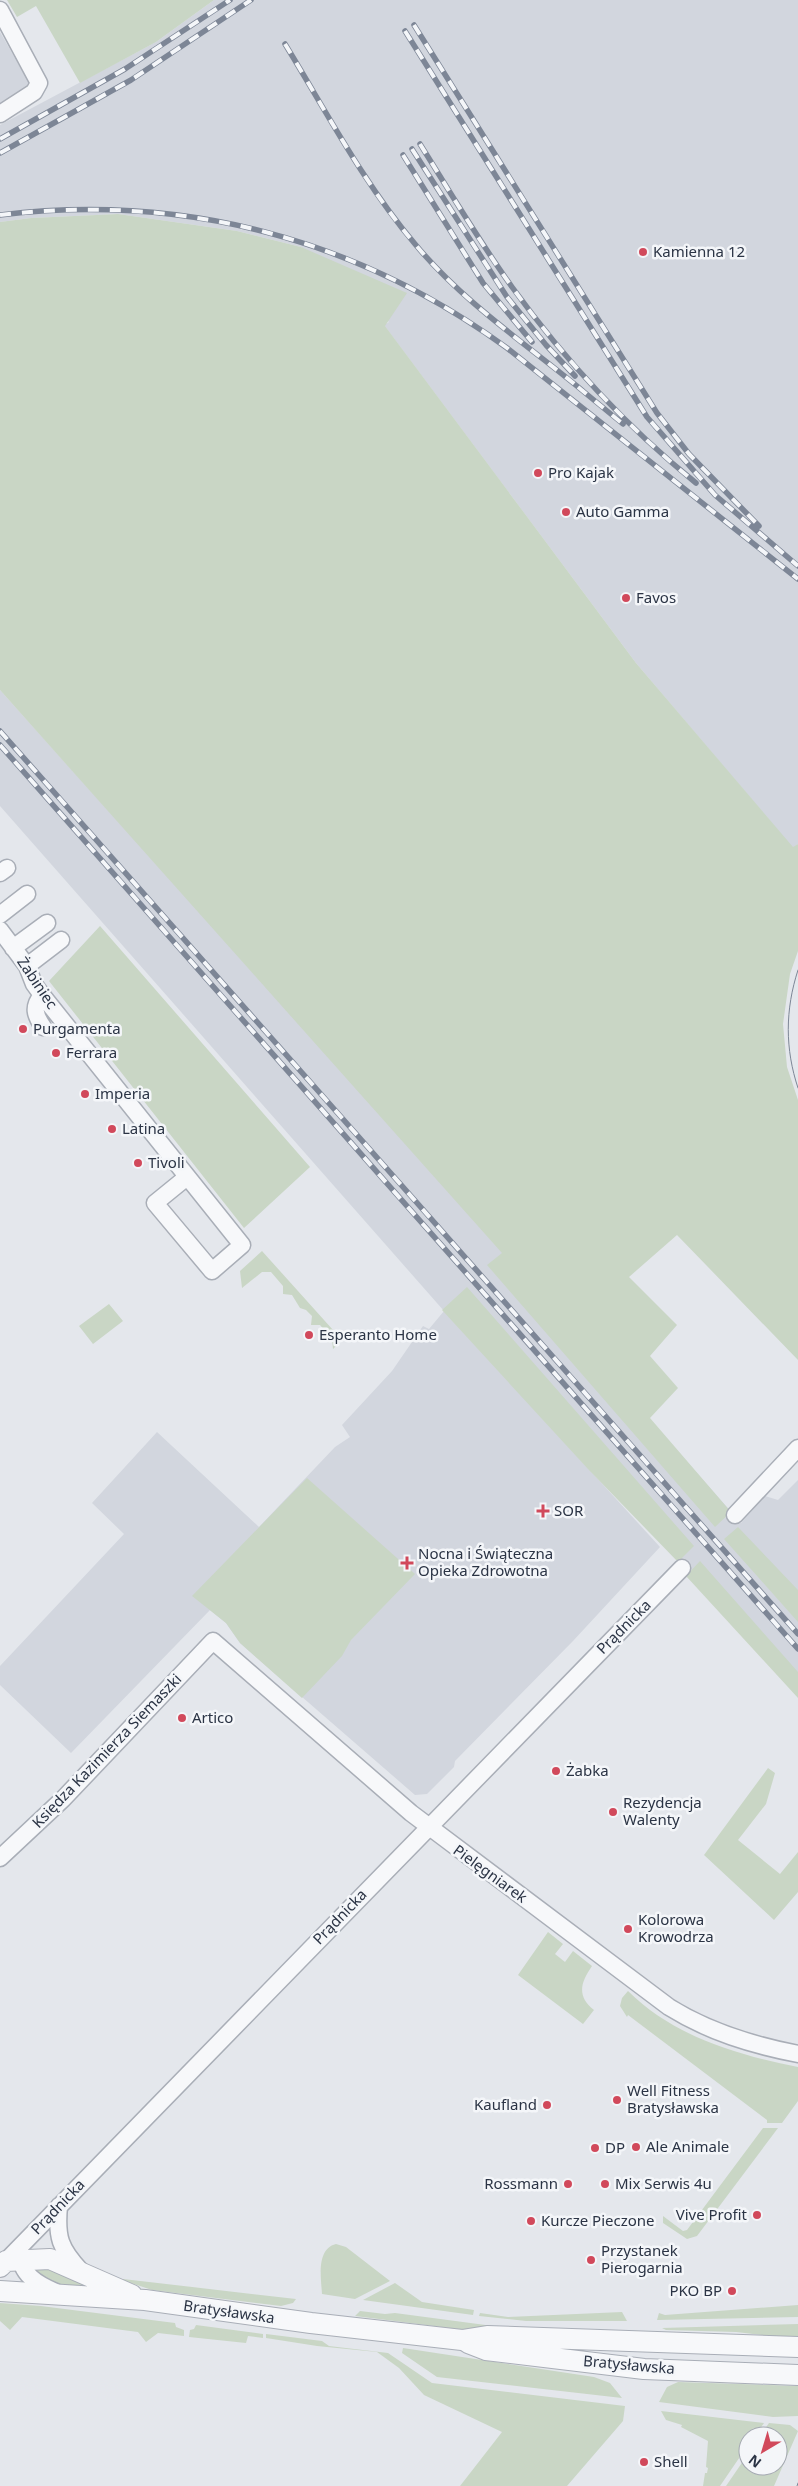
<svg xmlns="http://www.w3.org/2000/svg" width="798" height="2486" viewBox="0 0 798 2486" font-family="'Noto Sans',sans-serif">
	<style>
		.built { fill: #d2d6de }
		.green { fill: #c9d6c5 }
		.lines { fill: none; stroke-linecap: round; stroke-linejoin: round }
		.minor-casing { stroke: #a9aeb7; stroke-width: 19 }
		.tertiary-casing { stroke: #a9aeb7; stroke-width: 22 }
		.minor { stroke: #f7f8fa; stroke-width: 16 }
		.tertiary { stroke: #f7f8fa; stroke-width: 20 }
		.tram { stroke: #7d8696; stroke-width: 1 }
		.rail-casing { stroke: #7d8696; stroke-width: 5.5 }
		.rail { stroke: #f4f6f9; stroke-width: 4; stroke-dasharray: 11; stroke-linecap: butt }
		.poi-dot { fill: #d1495b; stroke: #f4f6f9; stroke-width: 2 }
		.labels { text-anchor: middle; stroke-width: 5; stroke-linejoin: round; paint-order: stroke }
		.poi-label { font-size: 15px; fill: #2b3445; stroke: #f4f6f9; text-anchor: start }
		.street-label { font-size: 15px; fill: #2b3445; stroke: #f4f6f9 }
	</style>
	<rect width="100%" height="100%" fill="#e4e7ec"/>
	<!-- built -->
	<path class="built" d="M 214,0 L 798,0 L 798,844 L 793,848 L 636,663 L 384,325 L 389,322 L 301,247 L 237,231 L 118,214 L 31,218 L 0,222 L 0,125 L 156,42 Z
		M 0,32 L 31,86 L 0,110 Z
		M 0,690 L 352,1082 L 741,1523 L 765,1496 L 778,1500 L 798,1480 L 798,1689 L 480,1350 L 660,1547 L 573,1641 L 455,1761 L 454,1767 L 427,1794 L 415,1795 L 240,1643 L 226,1623 L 210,1610 L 71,1753 L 0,1685 L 0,1666 L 124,1534 L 92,1503 L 157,1432 L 259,1527 L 335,1447 L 350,1437 L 342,1425 L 392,1371 L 423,1326 L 429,1329 L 444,1311 L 0,806 Z"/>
	<!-- green -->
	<path class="green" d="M 7,0 L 214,0 L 156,42 L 80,83 L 36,6 L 17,17 Z
		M 118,214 L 237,231 L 301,247 L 407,293 L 385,326 L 636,663 L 793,847 L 798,844 L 798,951 L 790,974 L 783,1024 L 787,1067 L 798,1100 L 798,1360 L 677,1235 L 629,1277 L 677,1325 L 650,1356 L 678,1388 L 650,1418 L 731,1512 L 715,1527 L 487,1265 L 502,1253 L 0,690 L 0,222 L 31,218 Z
		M 100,926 L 310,1167 L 244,1228 L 49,981 Z
		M 262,1251 L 342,1340 L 333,1349 L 332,1339 L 320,1325 L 311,1325 L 312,1316 L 306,1310 L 300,1308 L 292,1295 L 283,1294 L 283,1286 L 271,1272 L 262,1272 L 242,1288 L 240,1271 Z
		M 467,1287 L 694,1546 L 678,1562 L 588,1469 L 442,1310 Z
		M 109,1304 L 123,1321 L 93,1344 L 79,1326 Z
		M 307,1478 L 415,1574 L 351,1640 L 342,1656 L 302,1698 L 240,1643 L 226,1623 L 192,1596 Z
		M 738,1527 L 798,1590 L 798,1622 L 724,1539 Z
		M 700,1561 L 798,1672 L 798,1698 L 686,1576 Z
		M 768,1768 L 775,1773 L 766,1804 L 738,1840 L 780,1874 L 798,1852 L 798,1892 L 774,1920 L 704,1855 Z
		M 548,1932 L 563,1944 L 555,1954 L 565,1962 L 573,1951 L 592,1966 C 581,1982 576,1996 594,2010 L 583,2024 L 518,1975 Z
		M 628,1991 C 673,2036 737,2055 798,2067 L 798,2101 L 782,2123 L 767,2123 L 767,2120 L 628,2015 L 627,2017 L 620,2006 L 622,1998 Z
		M 763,2128 L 778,2128 L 697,2236 L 687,2239 L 663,2223 L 663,2216 L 683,2231 L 687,2230 Z
		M 336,2244 L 346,2247 L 390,2281 L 355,2299 L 322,2294 C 321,2278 316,2249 336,2244 Z
		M 40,2264 L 95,2287 L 57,2285 L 33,2271 Z
		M 123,2279 L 296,2299 L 293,2303 L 281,2306 L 152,2290 L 122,2280 Z
		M 395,2283 L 422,2302 L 474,2310 L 473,2315 L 363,2300 Z
		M 0,2303 L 41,2306 L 175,2323 L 176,2327 L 184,2330 L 184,2336 L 158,2333 L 146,2342 L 138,2332 L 22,2317 L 10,2330 L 0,2321 Z
		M 798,2305 L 798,2317 L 657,2320 L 659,2313 L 665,2315 Z
		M 360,2311 L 385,2314 L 395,2313 L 531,2331 L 625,2330 L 621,2333 L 609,2334 L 466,2330 L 355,2316 Z
		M 622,2312 L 627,2321 L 526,2321 L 479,2316 L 480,2313 L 508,2317 Z
		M 798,2324 L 798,2339 L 736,2332 L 666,2330 L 662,2328 Z
		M 196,2325 L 263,2334 L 263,2338 L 248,2336 L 246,2343 L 189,2337 L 190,2330 L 194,2329 Z
		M 266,2334 L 322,2341 L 329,2346 L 388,2353 L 432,2383 L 625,2406 L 623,2421 L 567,2486 L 460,2486 L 502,2432 L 424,2395 L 399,2368 L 377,2352 L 317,2346 L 266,2338 Z
		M 403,2348 L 594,2377 L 610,2383 L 622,2398 L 437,2377 L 402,2353 Z
		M 678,2382 L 798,2386 L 798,2416 L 773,2417 L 659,2402 L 667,2387 Z
		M 661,2411 L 764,2423 L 755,2436 L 748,2436 L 748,2445 L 720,2486 L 703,2486 L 705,2473 L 707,2473 L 708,2468 L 706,2467 L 708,2441 L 681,2427 L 682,2425 L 666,2420 Z
		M 769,2423 L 790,2425 L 798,2431 L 774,2486 L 726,2486 L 748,2454 L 748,2466 L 778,2466 L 778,2436 L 760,2436 Z"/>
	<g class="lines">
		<!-- minor casing -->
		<g class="minor-casing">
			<path id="minor" d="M 0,10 L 39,83 L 34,92 L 0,114
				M 0,873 L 7,868
				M 0,915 L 27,894
				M 0,930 L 27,966 L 34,984 L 42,995 L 242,1245 L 212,1271 L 155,1203 L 187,1177
				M 13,948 L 47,923
				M 27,966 L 61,940
				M 42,995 C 32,1007 35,1015 43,1027
				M 735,1515 L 798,1448
				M 0,1858 L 63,1799 L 213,1641 L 411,1813 L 669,2007 C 709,2032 752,2045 798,2054
				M 59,2206 C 56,2237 60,2249 81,2271
				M 20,2250 C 19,2274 37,2284 56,2292
				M 6,2261 L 682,1568"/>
		</g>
		<!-- tertiary casing -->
		<g class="tertiary-casing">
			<path id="tertiary" d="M 0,2267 L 6,2261 L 50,2259 L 132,2295
				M 0,2291 L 145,2300 L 311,2323 L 462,2340 L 487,2336 L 798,2347
				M 468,2343 L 486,2350 L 644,2369 L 798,2375"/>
		</g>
		<!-- minor -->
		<use href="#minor" class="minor"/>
		<!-- tertiary -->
		<use href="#tertiary" class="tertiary"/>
		<!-- tram -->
		<path class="tram" d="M 798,970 C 785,1010 785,1049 798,1088
			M 797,2486 L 798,2483"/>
		<!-- rail casing -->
		<g class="rail-casing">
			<path id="rail" d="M 414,25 L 657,413 L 689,454 L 759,526
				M 405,31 L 647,417 L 715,495 L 798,566
				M 285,44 C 326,111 364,184 415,244 C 462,301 526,344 583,391
				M 0,139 L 125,69 L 230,0
				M 420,144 C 450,192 479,241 512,287 C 564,359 627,427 696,483
				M 412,149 L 507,297 L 546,345 L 575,376
				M 0,153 L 131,80 L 251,0
				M 403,155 L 483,283 L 532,342
				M 0,215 C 185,193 357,239 507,348 L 798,579
				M 578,387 L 623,424
				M 0,731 L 798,1634
				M 0,745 L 798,1649"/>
		</g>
		<!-- rail -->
		<use href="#rail" class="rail"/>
	</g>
	<!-- markers -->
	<g class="poi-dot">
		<circle cx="643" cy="252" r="5"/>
		<circle cx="538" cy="473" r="5"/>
		<circle cx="566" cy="512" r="5"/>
		<circle cx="626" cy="598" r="5"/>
		<circle cx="23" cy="1029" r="5"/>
		<circle cx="56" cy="1053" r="5"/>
		<circle cx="85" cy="1094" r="5"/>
		<circle cx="112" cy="1129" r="5"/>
		<circle cx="138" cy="1163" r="5"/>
		<circle cx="309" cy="1335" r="5"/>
		<path d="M540.5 1503.5h5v5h5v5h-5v5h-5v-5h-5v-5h5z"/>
		<path d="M404.5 1555.5h5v5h5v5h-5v5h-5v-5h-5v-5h5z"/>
		<circle cx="182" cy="1718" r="5"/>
		<circle cx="556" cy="1771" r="5"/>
		<circle cx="613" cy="1812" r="5"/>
		<circle cx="628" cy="1929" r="5"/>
		<circle cx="617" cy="2100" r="5"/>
		<circle cx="547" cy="2105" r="5"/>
		<circle cx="636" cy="2147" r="5"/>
		<circle cx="595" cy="2148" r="5"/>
		<circle cx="568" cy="2184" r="5"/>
		<circle cx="605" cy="2184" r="5"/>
		<circle cx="757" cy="2215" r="5"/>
		<circle cx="531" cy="2221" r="5"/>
		<circle cx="591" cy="2260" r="5"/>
		<circle cx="732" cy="2291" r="5"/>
		<circle cx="644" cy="2462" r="5"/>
	</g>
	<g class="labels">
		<!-- poi labels -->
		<g class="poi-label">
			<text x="653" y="257">Kamienna 12</text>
			<text x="548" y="478">Pro Kajak</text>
			<text x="576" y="517">Auto Gamma</text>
			<text x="636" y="603">Favos</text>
			<text x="33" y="1034">Purgamenta</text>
			<text x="66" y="1058">Ferrara</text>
			<text x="95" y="1099">Imperia</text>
			<text x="122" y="1134">Latina</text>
			<text x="148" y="1168">Tivoli</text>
			<text x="319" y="1340">Esperanto Home</text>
			<text x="554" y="1516">SOR</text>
			<text x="418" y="1559">Nocna i Świąteczna<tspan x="418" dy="17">Opieka Zdrowotna</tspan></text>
			<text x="192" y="1723">Artico</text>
			<text x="566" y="1776">Żabka</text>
			<text x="623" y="1808">Rezydencja<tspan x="623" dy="17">Walenty</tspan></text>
			<text x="638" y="1925">Kolorowa<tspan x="638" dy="17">Krowodrza</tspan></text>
			<text x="627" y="2096">Well Fitness<tspan x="627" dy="17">Bratysławska</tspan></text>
			<text x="537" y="2110" text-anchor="end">Kaufland</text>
			<text x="646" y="2152">Ale Animale</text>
			<text x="605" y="2153">DP</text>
			<text x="558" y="2189" text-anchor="end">Rossmann</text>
			<text x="615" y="2189">Mix Serwis 4u</text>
			<text x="747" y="2220" text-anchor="end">Vive Profit</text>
			<text x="541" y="2226">Kurcze Pieczone</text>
			<text x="601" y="2256">Przystanek<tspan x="601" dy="17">Pierogarnia</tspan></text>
			<text x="722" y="2296" text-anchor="end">PKO BP</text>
			<text x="654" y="2467">Shell</text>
		</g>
		<!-- street labels -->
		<g class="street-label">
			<text transform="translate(37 983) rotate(56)" y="5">Żabiniec</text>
			<text transform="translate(624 1627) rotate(-45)" y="5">Prądnicka</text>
			<text transform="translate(107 1751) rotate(-46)" y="5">Księdza Kazimierza Siemaszki</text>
			<text transform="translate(490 1874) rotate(36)" y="5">Pielęgniarek</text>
			<text transform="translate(340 1917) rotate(-46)" y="5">Prądnicka</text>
			<text transform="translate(58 2207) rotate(-46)" y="5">Prądnicka</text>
			<text transform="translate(229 2312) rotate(8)" y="5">Bratysławska</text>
			<text transform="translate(629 2365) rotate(5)" y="5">Bratysławska</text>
		</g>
	</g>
	<!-- north arrow -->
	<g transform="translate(763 2451) rotate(218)"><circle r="24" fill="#f4f6f9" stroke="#a4a8b1"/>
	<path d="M0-4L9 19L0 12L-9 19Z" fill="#d1495b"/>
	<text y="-8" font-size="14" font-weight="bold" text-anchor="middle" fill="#2b3445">N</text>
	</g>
</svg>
